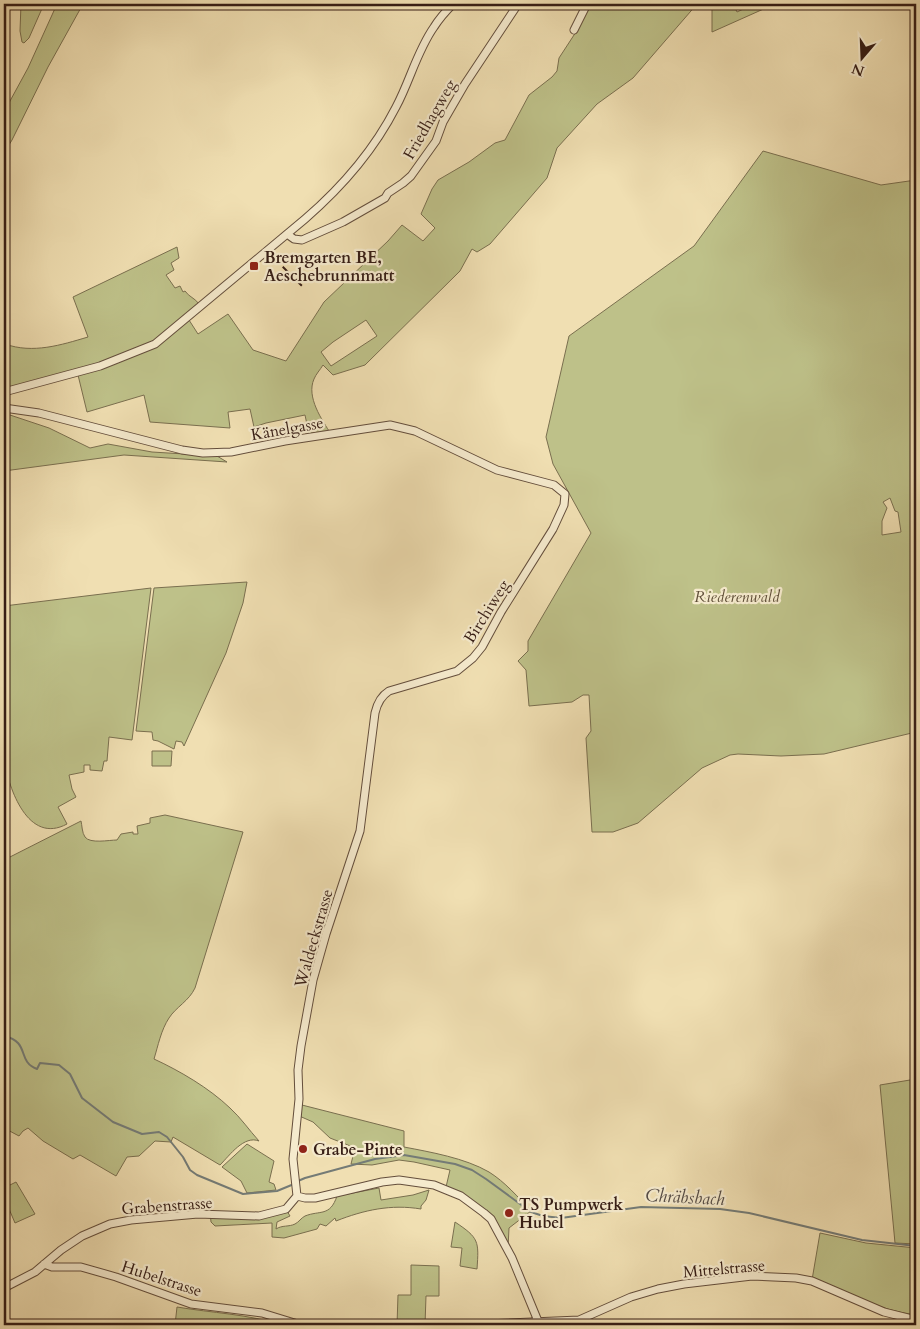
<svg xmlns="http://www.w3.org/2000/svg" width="920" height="1329" viewBox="0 0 920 1329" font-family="Cardo,serif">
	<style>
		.green { fill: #bec189; stroke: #7a6f4f; fill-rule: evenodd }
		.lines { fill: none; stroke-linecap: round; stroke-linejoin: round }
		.stream { stroke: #747b76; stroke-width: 2 }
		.minor-casing { stroke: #644e3c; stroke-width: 9 }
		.minor { stroke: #f5eacd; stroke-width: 7 }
		.rail { stroke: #361d15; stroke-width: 2; stroke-dasharray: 9 9; stroke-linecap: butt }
		.poi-dot { fill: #8f2418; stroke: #f5eacd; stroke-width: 2 }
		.labels { text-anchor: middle; stroke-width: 4.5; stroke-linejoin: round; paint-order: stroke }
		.street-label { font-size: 16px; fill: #361d15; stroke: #f5eacd }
		.poi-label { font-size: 16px; font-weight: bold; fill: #361d15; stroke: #f5eacd; text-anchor: start }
		.park-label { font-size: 16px; font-style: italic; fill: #5f4e38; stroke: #f5eacd }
		.water-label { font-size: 18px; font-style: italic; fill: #554c46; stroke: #f5eacd }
	</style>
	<rect width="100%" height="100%" fill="#f0dfb2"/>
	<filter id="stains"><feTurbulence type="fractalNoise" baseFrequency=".004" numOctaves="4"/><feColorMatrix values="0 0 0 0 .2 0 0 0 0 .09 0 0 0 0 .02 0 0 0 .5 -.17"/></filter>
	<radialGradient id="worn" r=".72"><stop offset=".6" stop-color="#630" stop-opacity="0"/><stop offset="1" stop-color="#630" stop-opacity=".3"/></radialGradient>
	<!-- green -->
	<path class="green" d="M 21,4 L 44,4 L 29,38 L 24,43 L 22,42 L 20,31 Z
		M 57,4 L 83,4 L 48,67 L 12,140 L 4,153 L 4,112 L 28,68 Z
		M 590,4 L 697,4 L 633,78 L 597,104 L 557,148 L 547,178 L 490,244 L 477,252 L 472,249 L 460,271 L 365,365 L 333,375 L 323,365 C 320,370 316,374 314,379 C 306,397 322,420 331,434 L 310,439 L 305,415 L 266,423 L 254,427 L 250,409 L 228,412 L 230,428 L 150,422 L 144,395 L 87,412 L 78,375 L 136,354 L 189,320 L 198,334 L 228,314 L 253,350 L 286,361 L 324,302 L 388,241 L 402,225 L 423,241 L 435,228 L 421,214 L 432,189 L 438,180 L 469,162 L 495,143 L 505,140 L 529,95 L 552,77 L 557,71 L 559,58 L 574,35 ZM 366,320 L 377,336 L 331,366 L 321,352 L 333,342 Z
		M 712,4 L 733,4 L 737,12 L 754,4 L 767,4 L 768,7 L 712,32 Z
		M 763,151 L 881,185 L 916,180 L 916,732 L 824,754 L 781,756 L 738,754 L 730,755 L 702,768 L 638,823 L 613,832 L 592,832 L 586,738 L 591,731 L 589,695 L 583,695 L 572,702 L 529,706 L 526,670 L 518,661 L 528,651 L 528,641 L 591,533 L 553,464 L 546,437 L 569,336 L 694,246 ZM 890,498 L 895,511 L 898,512 L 901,532 L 882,535 L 882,521 L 887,508 L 883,502 Z
		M 177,247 L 179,258 L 171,263 L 174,270 L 166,275 L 175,288 L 180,286 L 183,292 L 185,291 C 189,297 195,298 199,304 L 153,342 L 100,363 L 4,389 L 4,342 L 5,344 C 33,354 61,345 88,337 L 73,297 Z
		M 4,413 L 49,428 L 90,448 L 108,444 L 152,452 L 217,456 L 227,462 L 124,455 L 4,471 Z
		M 247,582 L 243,603 L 226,653 L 184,746 L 182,742 L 176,741 L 174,749 L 158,741 L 153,740 L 152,732 L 136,731 L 154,588 Z
		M 151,588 L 132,740 L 109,737 L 107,761 L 104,761 L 102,771 L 90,770 L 90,765 L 84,765 L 84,772 L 69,775 L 72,789 L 76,797 L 58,807 L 67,824 C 28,845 9,789 4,760 L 4,606 Z
		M 152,751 L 172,751 L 171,766 L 152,766 Z
		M 165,815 L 243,832 L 195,988 C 189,1001 176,1007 169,1018 C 161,1030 158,1046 154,1059 C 180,1071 209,1088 230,1108 C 241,1118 249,1130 259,1141 C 244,1135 230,1155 220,1165 L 173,1137 L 171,1142 L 155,1141 L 139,1156 L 127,1157 L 116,1176 L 80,1155 L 73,1159 L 43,1141 L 28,1128 L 23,1131 L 19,1136 L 4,1128 L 4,860 L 81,821 C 82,825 82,833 85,837 C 90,844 109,840 117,840 L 121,834 L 133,832 L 133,834 L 138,834 L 137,826 L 150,823 L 150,818 Z
		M 916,1079 L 916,1244 L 895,1243 L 880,1085 Z
		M 298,1104 L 404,1131 L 404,1147 C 430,1152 465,1158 489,1172 C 505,1182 518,1197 531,1211 L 509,1228 L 508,1248 L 495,1222 L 446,1187 L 450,1170 L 414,1162 L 399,1160 L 372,1165 L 351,1164 L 353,1156 L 363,1151 L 330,1138 L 313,1122 L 297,1115 Z
		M 247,1144 L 274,1161 L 269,1182 L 274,1184 L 276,1190 L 247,1193 L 241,1181 L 222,1167 Z
		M 16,1182 L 35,1214 L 15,1223 L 4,1197 L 4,1188 Z
		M 379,1188 L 381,1200 L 413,1195 L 429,1190 L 426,1200 L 421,1206 L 421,1209 C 391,1204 364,1210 336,1221 L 335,1218 L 326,1226 L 320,1224 L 317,1229 L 284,1238 L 272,1237 L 272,1223 L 215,1226 L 211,1222 L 210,1212 L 238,1218 L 287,1211 L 290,1216 L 277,1222 L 276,1229 C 282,1225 289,1227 295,1224 C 299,1222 301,1218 305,1216 C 320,1210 330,1217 337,1196 Z
		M 455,1222 C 479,1238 479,1241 477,1269 L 460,1266 L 462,1248 L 451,1247 Z
		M 820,1233 L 866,1243 L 916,1248 L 916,1315 C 880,1310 846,1294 812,1280 Z
		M 411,1265 L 439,1266 L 439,1296 L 426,1296 L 425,1325 L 397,1325 L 398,1295 L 411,1295 Z
		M 177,1307 C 212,1313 248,1314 282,1325 L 175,1325 Z"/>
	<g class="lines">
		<!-- stream -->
		<path class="stream" d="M 4,1036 C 31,1042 16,1061 37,1069 L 40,1063 L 59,1065 L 70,1074 L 82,1098 L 113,1122 L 142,1134 L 159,1132 L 167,1137 L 183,1157 L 190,1170 L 197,1175 L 243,1194 L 277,1191 L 294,1184
			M 298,1181 L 305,1178 L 375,1159 L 404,1155 L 455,1164 L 472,1170 L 486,1179 L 531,1212 L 543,1216 L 561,1218 L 641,1207 L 720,1209 L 749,1213 L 862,1240 L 916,1246"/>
		<!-- minor casing -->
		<g class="minor-casing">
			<path id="minor" d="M 574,30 L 587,4
				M 287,234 L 294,239 L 302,240 L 343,222 L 385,198 L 388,193 L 403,183 L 411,176 L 436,141 L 443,122 L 465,84 L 518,4
				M 4,392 L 100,366 L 155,344 L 305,219 C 342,187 374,150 396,107 C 410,81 417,51 434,27 C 439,19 446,11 453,4
				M 4,408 L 39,413 L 182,450 L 203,453 L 231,452 L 285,441 L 390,425 L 415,431 L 497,470 L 554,485 L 565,494 L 564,505 L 553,529 L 501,612 L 482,647 L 473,658 L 457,671 L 389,691 C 381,696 377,704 375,713 L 360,831 L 326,934 L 313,980 L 301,1046 L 298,1070 L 299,1099 L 293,1159 L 297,1196
				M 297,1196 L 305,1198 L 315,1198 L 382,1182 L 399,1180 L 434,1185 L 461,1196 L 484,1213 L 491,1219 L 512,1258 L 538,1321
				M 44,1264 L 52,1267 L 81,1267 L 116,1277 L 191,1304 L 262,1313 L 301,1325
				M 4,1288 L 35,1272 L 61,1250 L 82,1236 L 110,1224 L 131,1220 L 198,1214 L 259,1216 L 286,1209 L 297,1196
				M 463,1325 L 579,1320 L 631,1297 L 658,1289 L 684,1284 L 752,1276 L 796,1278 L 812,1281 L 884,1312 L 916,1320"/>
		</g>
		<!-- minor -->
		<use href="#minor" class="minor"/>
		<!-- rail -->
		<path class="rail" d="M 270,254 L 304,288"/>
	</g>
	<!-- markers -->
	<g class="poi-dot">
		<rect x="249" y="261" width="10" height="10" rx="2.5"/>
		<circle cx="303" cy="1149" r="5"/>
		<circle cx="509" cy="1213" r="5"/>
	</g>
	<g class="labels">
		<!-- street labels -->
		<g class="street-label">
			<text transform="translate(429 119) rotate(-60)" y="6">Friedhagweg</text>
			<text transform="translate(287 428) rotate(-10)" y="6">Känelgasse</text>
			<text transform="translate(486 611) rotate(-58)" y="6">Birchiweg</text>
			<text transform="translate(313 938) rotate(-74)" y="6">Waldeckstrasse</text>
			<text transform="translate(167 1205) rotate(-4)" y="6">Grabenstrasse</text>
			<text transform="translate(724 1268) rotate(-5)" y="6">Mittelstrasse</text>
			<text transform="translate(162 1278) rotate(18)" y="6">Hubelstrasse</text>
		</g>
		<!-- poi labels -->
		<g class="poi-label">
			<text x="264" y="263">Bremgarten BE,<tspan x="264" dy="18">Aeschebrunnmatt</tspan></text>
			<text x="313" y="1155">Grabe-Pinte</text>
			<text x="519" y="1210">TS Pumpwerk<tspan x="519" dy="18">Hubel</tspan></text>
		</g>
		<!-- park labels -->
		<g class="park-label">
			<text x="737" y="602">Riederenwald</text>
		</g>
		<!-- water labels -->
		<g class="water-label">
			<text transform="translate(685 1197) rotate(3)" y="6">Chräbsbach</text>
		</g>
	</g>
	<!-- margin -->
	<rect width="920" height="1329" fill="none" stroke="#f0dfb2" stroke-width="20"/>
	<rect x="5" y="5" width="910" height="1319" fill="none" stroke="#361d15" stroke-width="2.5"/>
	<rect x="10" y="10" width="900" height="1309" fill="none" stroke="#361d15"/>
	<!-- north arrow -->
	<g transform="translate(862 58) rotate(199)" stroke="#f5eacd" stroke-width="4" paint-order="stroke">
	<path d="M0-4L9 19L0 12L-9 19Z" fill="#361d15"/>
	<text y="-8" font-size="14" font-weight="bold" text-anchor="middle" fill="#361d15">N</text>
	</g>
	<rect width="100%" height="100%" filter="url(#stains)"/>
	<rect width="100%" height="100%" fill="url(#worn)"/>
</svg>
